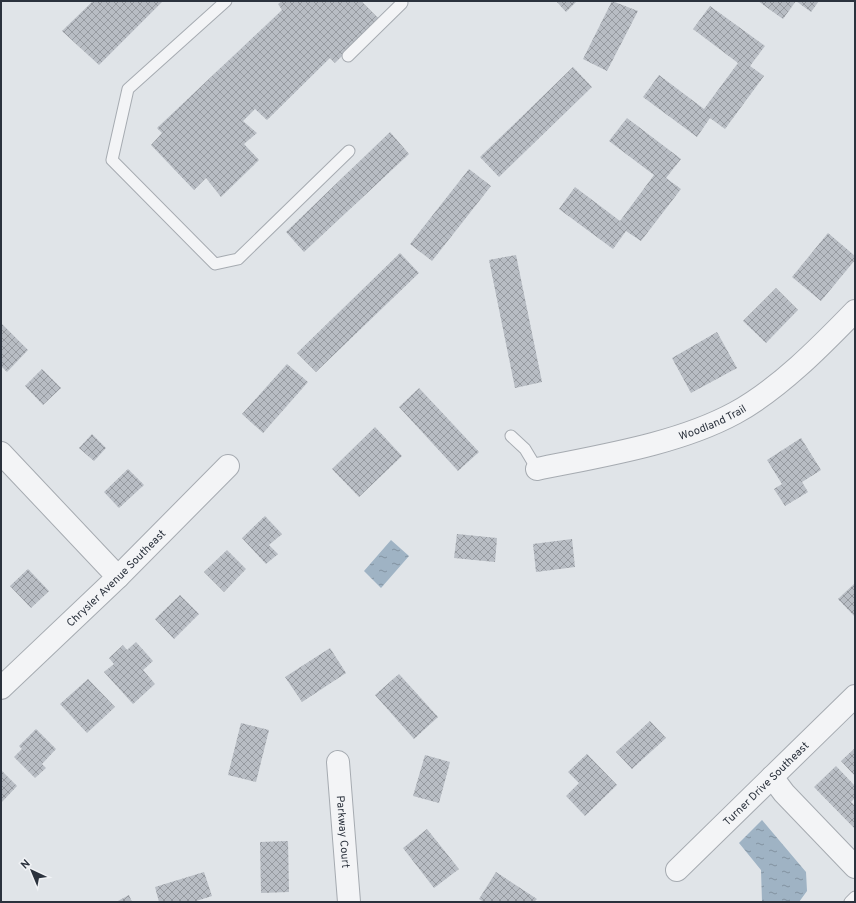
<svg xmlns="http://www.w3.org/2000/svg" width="856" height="903" viewBox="0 0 856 903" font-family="Overpass,sans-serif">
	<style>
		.water { fill: url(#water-ripples) }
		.building { fill: url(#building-cross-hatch) }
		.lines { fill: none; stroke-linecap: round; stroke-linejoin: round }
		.lane-casing { stroke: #a6abb1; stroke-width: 13 }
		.street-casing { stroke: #a6abb1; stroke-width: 24 }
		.lane { stroke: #f3f4f6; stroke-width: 11 }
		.street { stroke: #f3f4f6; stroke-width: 22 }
		.labels { text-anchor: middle; stroke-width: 3.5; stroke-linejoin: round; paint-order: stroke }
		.street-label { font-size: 11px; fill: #2b323d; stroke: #f0f2f5 }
	</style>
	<defs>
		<pattern id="water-ripples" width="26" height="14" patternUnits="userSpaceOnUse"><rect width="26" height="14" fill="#9fb3c4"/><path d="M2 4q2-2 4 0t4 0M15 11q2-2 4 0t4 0" fill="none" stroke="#8292a0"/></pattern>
		<pattern id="building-cross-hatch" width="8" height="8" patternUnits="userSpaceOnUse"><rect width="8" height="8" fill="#b8bdc4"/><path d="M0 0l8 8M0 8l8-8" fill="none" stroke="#969aa0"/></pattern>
	</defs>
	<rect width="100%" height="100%" fill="#e0e4e8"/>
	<!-- water -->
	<path class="water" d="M 391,540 L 409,556 L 381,588 L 364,571 Z
		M 762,820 L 806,872 L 807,891 L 799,902 L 762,902 L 761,870 L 739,843 Z"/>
	<!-- building -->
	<path class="building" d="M 93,1 L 163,1 L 99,65 L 62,31 Z
		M 282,1 L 361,1 L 379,19 L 335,63 L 330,58 L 267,120 L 255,109 L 243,121 L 257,133 L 244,144 L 259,160 L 221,197 L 206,178 L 194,190 L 151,145 L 162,133 L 157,128 L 282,10 L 278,4 Z
		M 556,1 L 577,1 L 566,12 Z
		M 612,1 L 638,11 L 607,71 L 583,59 Z
		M 758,1 L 819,1 L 811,12 L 796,1 L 783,19 Z
		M 710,6 L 765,46 L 750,66 L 764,76 L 725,129 L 710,118 L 697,137 L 643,97 L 659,75 L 704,109 L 738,63 L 693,29 Z
		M 573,67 L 592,87 L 499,177 L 480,157 Z
		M 627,118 L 681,159 L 666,178 L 681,189 L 641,241 L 626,231 L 613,249 L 559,209 L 575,187 L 620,221 L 654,175 L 609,141 Z
		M 390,132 L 409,154 L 304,252 L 286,232 Z
		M 469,169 L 491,186 L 432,261 L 410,244 Z
		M 828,233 L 855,256 L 855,260 L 821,301 L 792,277 Z
		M 400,253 L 419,273 L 316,372 L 297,353 Z
		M 516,255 L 542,382 L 515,388 L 489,260 Z
		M 776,288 L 798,310 L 766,343 L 743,321 Z
		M 1,323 L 28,350 L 7,372 L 1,366 Z
		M 717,332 L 737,368 L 691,393 L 672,358 Z
		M 287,364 L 308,382 L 263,433 L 242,414 Z
		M 42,369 L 61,388 L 43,405 L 25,386 Z
		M 419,388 L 479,452 L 458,471 L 399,407 Z
		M 375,427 L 402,456 L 359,497 L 332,469 Z
		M 92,434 L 106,448 L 94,461 L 79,448 Z
		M 801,438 L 821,470 L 802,482 L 808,492 L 785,506 L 774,489 L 782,484 L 767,460 Z
		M 128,469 L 144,485 L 119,508 L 104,492 Z
		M 265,516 L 282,534 L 269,545 L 278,554 L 266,564 L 242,538 Z
		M 457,534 L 497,538 L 495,562 L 454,558 Z
		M 572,539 L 575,567 L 536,572 L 533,544 Z
		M 227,550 L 246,569 L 224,592 L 204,572 Z
		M 28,569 L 49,591 L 31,608 L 10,586 Z
		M 855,583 L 855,617 L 838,599 Z
		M 180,595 L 199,614 L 174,639 L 155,619 Z
		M 136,642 L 153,661 L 143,670 L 155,684 L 133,704 L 104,672 L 114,664 L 109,658 L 123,645 L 127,650 Z
		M 330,648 L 346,673 L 302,702 L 285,677 Z
		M 399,674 L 438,717 L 414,739 L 375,695 Z
		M 88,679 L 115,707 L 87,733 L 60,704 Z
		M 650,721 L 666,738 L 632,769 L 616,752 Z
		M 241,723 L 269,730 L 256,782 L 228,775 Z
		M 36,729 L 56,749 L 42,764 L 46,768 L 35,778 L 14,757 L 22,749 L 19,746 Z
		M 855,748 L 855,776 L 841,761 Z
		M 587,754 L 617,785 L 585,816 L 566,796 L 579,783 L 568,772 Z
		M 425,755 L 450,762 L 439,803 L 413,796 Z
		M 836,766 L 855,786 L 855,798 L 851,802 L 855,806 L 855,829 L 814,787 Z
		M 1,770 L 17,786 L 1,803 Z
		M 427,829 L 459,869 L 434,888 L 403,848 Z
		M 288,841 L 289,892 L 261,893 L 260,842 Z
		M 204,872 L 212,896 L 193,902 L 159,902 L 155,887 Z
		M 496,872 L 537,899 L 534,902 L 484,902 L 479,899 Z
		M 129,895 L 132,902 L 116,902 Z"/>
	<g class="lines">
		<!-- lane casing -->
		<g class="lane-casing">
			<path id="lane" d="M 226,1 L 128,89 L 112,160 L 215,264 L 238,259 L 349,151
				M 348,56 L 402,3
				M 511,436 L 525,449 L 537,469
				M 850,902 L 855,897"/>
		</g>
		<!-- street casing -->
		<g class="street-casing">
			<g id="street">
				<path d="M 1,453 L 118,577"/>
				<path id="s1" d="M 537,469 C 600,456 678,444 735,413 C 779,389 821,346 855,311"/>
				<path id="s2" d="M 1,688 L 118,577 L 228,466"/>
				<path id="s3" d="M 338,762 L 349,902"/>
				<path d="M 772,777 L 784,793 L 855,867"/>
				<path id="s4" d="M 677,870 L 855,696"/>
			</g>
		</g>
		<!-- lane -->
		<use href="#lane" class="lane"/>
		<!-- street -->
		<use href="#street" class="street"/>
	</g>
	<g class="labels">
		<!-- street labels -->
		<g class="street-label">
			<text dy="4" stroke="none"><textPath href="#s1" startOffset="182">Woodland Trail</textPath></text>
			<text dy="4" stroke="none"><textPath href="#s2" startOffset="159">Chrysler Avenue Southeast</textPath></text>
			<text dy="4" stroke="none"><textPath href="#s4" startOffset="124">Turner Drive Southeast</textPath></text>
			<text dy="4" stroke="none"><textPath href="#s3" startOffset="70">Parkway Court</textPath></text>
		</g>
	</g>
	<!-- border -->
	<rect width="856" height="903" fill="none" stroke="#2b323d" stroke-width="4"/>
	<!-- north arrow -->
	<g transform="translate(32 871) rotate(316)" stroke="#f0f2f5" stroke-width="3" paint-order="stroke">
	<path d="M0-3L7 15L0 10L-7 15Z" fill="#2b323d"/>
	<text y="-6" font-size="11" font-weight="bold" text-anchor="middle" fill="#2b323d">N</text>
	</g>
</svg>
